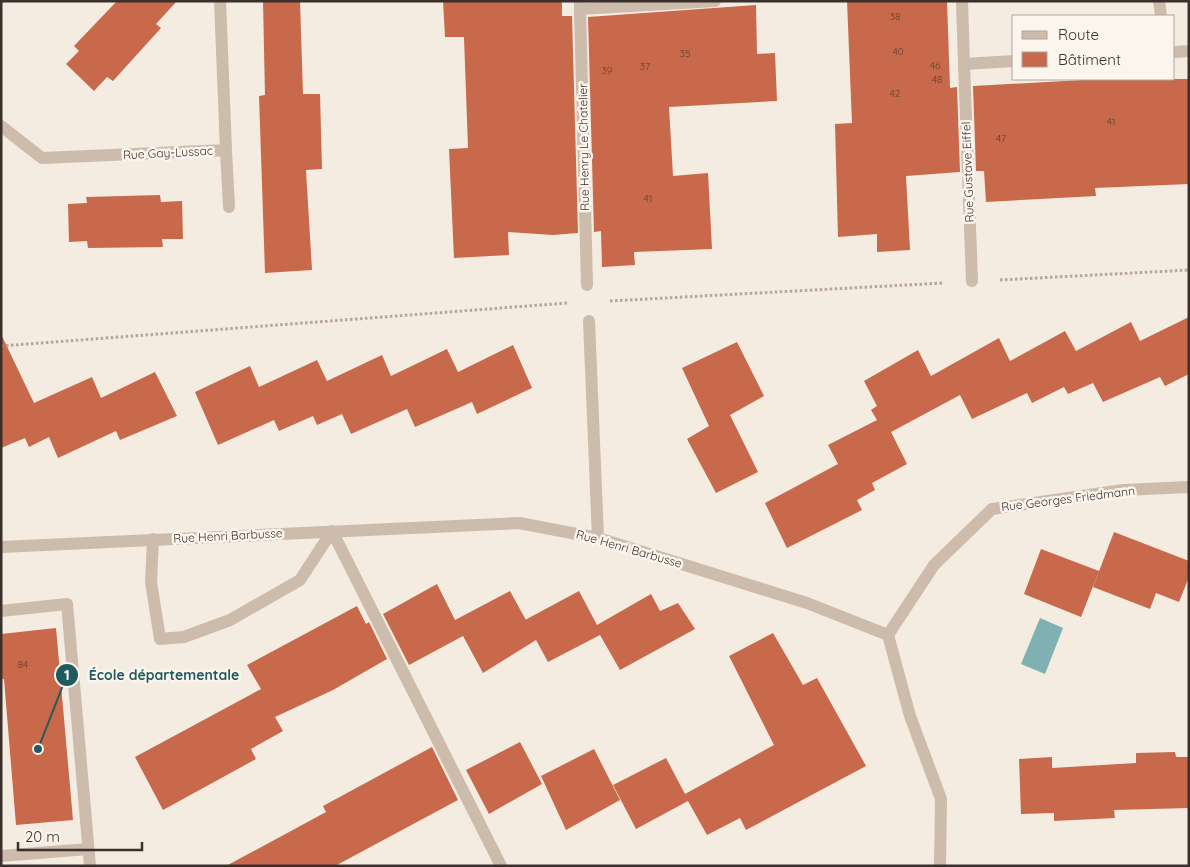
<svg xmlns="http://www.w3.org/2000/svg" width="1190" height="867" viewBox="0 0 1190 867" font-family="Quicksand,sans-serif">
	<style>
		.water { fill: #7fb0b2 }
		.building { fill: #c8694b }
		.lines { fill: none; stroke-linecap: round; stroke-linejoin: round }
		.path { stroke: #b9a596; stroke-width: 3; stroke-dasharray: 2.5 2.5; stroke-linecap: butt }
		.service { stroke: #cdbbac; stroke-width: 12 }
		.minor { stroke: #cdbbac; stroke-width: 12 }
		.labels { text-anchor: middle; stroke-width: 5; stroke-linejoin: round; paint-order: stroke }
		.number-label { font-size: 10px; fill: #5e3e33 }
		.street-label { font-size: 12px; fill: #3b302b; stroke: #fbf5ee }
		.leader { fill: none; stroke: #1f5a5e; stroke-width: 2 }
		.callout-dot { fill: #1f5a5e; stroke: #fbf5ee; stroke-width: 2 }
		.mark-label { font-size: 15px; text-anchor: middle; font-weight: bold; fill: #fff }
		.callout-label { font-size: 14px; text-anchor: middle; font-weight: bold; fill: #1f5a5e; stroke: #fbf5ee; stroke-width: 5; stroke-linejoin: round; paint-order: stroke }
	</style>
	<rect width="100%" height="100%" fill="#f4ebe1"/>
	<!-- water -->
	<path class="water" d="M 1040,618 L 1063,628 L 1045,674 L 1021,664 Z"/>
	<!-- building -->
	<path class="building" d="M 117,1 L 177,1 L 156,24 L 161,28 L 113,81 L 107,77 L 94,91 L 66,64 L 79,51 L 74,46 Z
		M 263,1 L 300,1 L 303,94 L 320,94 L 322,169 L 306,170 L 312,270 L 265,273 L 259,96 L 265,95 Z
		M 443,1 L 562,1 L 562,16 L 572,16 L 578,233 L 553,235 L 508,232 L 509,255 L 454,258 L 449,149 L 468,148 L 464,37 L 445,37 Z
		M 847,1 L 947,1 L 950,88 L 957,87 L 960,172 L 906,176 L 910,250 L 877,252 L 877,234 L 838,237 L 835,124 L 852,123 Z
		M 756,5 L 757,54 L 775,53 L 777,101 L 669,107 L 673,176 L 708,173 L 712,249 L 634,252 L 635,265 L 602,267 L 601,231 L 594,232 L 588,17 Z
		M 1101,79 L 1189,79 L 1189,184 L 1095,188 L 1096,196 L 986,202 L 984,171 L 976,171 L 973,86 Z
		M 160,195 L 161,202 L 182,201 L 183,239 L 162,239 L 163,247 L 88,248 L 87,241 L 69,242 L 68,204 L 87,203 L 86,197 Z
		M 1189,317 L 1189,374 L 1165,386 L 1160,377 L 1103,402 L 1093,383 L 1068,394 L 1064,387 L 1032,403 L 1027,393 L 972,419 L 960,395 L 891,432 L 907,464 L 872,483 L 875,490 L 857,500 L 862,510 L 787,548 L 765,503 L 838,464 L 828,445 L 877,420 L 871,410 L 877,406 L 864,381 L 918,350 L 931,376 L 999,338 L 1010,361 L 1065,331 L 1076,351 L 1131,322 L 1140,341 Z
		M 1,334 L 34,403 L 92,377 L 101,398 L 155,372 L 177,416 L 120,440 L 116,431 L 58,458 L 49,437 L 29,447 L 25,438 L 1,448 Z
		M 737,342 L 764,396 L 730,415 L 758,472 L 716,493 L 687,439 L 709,426 L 682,368 Z
		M 513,345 L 532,388 L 477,414 L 472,402 L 415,427 L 407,409 L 351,434 L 342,414 L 317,425 L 313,416 L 279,431 L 274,420 L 218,445 L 195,392 L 250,366 L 259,387 L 317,360 L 327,381 L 382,355 L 391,376 L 447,349 L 458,372 Z
		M 1114,532 L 1189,561 L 1189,577 L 1179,602 L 1156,593 L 1150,609 L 1093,587 Z
		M 1041,549 L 1099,571 L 1081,617 L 1024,594 Z
		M 437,584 L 455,620 L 510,591 L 527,622 L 525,620 L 579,591 L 597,625 L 651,594 L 660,611 L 678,603 L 695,629 L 620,670 L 600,635 L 548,662 L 536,640 L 483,673 L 463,636 L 409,665 L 383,614 Z
		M 357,606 L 366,624 L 369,622 L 387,659 L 333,690 L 275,717 L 283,731 L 251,749 L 256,759 L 163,810 L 135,757 L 261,689 L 247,665 Z
		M 56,628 L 73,820 L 16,825 L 4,679 L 1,679 L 1,634 Z
		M 773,633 L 803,685 L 817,678 L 866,766 L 746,830 L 740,818 L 707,835 L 688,801 L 636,829 L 613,785 L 666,758 L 685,794 L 774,745 L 729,656 Z
		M 520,742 L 542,784 L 489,814 L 466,770 Z
		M 432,747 L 458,800 L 335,866 L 226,866 L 326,812 L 323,806 Z
		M 594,749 L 620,800 L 566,830 L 541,776 Z
		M 1175,752 L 1176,757 L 1189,757 L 1189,808 L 1114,810 L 1115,818 L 1054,821 L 1054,813 L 1021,814 L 1019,759 L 1052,757 L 1052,768 L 1136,763 L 1136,753 Z"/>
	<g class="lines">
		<!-- path -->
		<path class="path" d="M 1000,280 L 1189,270
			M 610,301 L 943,283
			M 1,346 L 567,303"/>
		<!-- service -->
		<path class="service" d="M 332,531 L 501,866
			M 153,539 L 151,582 L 160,639 L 184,637 L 230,620 L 300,580 L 332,531
			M 1,611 L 67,604 L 90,866
			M 1,856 L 88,849"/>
		<!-- minor -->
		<path class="minor" d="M 580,1 L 580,9 L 715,1
			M 962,1 L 964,64 L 1014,61
			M 1159,1 L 1161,16
			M 580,9 L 587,285
			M 1174,52 L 1189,51
			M 964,64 L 972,281
			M 1,126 L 42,158 L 226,150 L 220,1
			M 226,150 L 229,207
			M 589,321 L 598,538
			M 1,547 L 519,523 L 598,538 L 807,603 L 888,635 L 910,716 L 941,799 L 940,866
			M 888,635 L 934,565 L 992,509 L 1123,490 L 1189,487"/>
	</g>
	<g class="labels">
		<!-- number labels -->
		<g class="number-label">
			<text x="895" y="20">38</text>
			<text x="898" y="55">40</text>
			<text x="685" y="57">35</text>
			<text x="935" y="69">46</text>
			<text x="645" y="70">37</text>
			<text x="607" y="74">39</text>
			<text x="937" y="83">48</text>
			<text x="895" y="97">42</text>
			<text x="1111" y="125">41</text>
			<text x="1001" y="142">47</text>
			<text x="648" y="202">41</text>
			<text x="23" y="668">84</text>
		</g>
		<!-- street labels -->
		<g class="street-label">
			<text transform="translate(584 147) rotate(-91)" y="4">Rue Henry Le Chatelier</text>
			<text transform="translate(168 153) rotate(-3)" y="4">Rue Gay-Lussac</text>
			<text transform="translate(968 172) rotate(-92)" y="4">Rue Gustave Eiffel</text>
			<text transform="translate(1068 499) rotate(-7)" y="4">Rue Georges Friedmann</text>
			<text transform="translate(228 536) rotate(-3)" y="4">Rue Henri Barbusse</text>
			<text transform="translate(629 549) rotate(16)" y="4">Rue Henri Barbusse</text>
		</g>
	</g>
	<!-- callouts -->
	<path class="leader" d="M38 749L67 675"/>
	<g class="callout-dot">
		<circle cx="38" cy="749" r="5"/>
		<circle cx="67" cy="675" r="12"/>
	</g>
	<g class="mark-label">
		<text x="67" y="680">1</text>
	</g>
	<g class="callout-label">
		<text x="164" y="680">École départementale</text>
	</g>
	<!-- border -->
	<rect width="1190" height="867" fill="none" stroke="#3b302b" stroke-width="5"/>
	<!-- legend -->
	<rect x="1012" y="15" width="162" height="65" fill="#fbf5ee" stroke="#aea6a0"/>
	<rect x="1022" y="31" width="25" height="8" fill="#cdbbac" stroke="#aea6a0"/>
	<text x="1058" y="40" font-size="15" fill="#3b302b">Route</text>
	<rect x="1022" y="52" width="25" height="15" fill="#c8694b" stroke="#aea6a0"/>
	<text x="1058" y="65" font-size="15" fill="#3b302b">Bâtiment</text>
	<!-- scale -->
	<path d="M18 842v8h124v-8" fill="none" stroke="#3b302b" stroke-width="2.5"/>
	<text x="25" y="842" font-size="15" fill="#3b302b" stroke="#fbf5ee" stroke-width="4" paint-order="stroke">20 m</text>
</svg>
